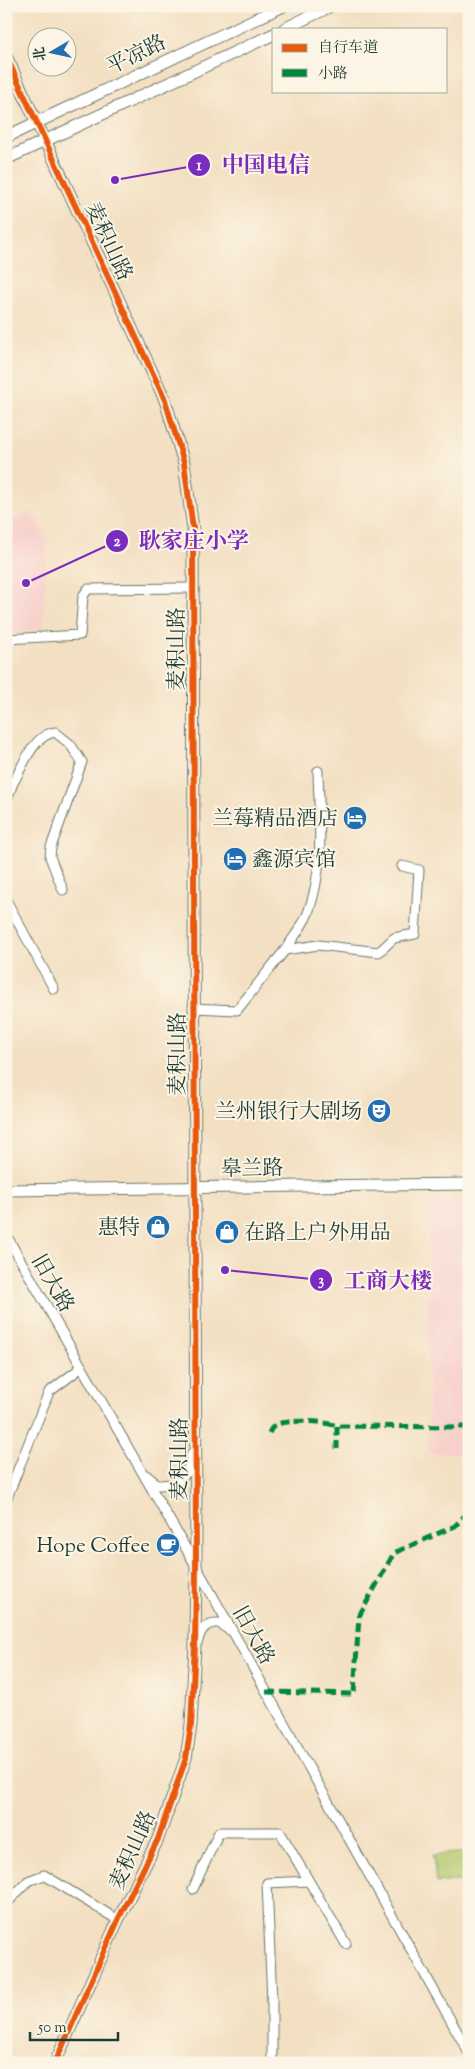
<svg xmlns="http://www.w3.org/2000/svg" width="475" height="2069" viewBox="0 0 475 2069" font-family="'Sorts Mill Goudy','Noto Serif SC',serif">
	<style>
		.built { fill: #f7d0cb }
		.green { fill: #b1c86c; stroke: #688250 }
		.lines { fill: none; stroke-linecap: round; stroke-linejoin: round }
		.minor-casing { stroke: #697665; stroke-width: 11 }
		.tertiary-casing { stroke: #697665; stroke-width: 13 }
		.minor { stroke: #fff; stroke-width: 9 }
		.tertiary { stroke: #fff; stroke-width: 11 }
		.quiet { stroke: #00873e; stroke-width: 5; stroke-dasharray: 10 5; stroke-linecap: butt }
		.cycleway-casing { stroke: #fcf5e5; stroke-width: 9 }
		.cycleway { stroke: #e8590c; stroke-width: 6 }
		.labels { text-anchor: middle; stroke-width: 4; stroke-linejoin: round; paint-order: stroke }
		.street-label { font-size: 21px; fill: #1f3d34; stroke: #fcf5e5 }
		.poi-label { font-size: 21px; fill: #1f3d34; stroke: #fcf5e5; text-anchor: end }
		.leader { fill: none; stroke: #7b2cbf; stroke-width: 2 }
		.callout-dot { fill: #7b2cbf; stroke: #fcf5e5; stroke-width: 2 }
		.mark-label { font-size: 15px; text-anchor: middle; font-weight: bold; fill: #fff }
		.callout-label { font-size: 22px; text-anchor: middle; font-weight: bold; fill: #7b2cbf; stroke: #fcf5e5; stroke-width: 4; stroke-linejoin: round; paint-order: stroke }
	</style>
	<rect width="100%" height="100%" fill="#fcf5e5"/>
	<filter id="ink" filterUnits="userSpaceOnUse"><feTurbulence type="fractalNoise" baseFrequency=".02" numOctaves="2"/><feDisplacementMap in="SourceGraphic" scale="10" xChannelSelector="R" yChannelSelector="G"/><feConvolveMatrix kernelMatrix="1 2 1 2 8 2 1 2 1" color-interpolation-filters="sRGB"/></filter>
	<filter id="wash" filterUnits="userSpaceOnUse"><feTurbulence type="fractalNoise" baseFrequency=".0096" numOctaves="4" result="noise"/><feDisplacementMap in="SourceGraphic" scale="20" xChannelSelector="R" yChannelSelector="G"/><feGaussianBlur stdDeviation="1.12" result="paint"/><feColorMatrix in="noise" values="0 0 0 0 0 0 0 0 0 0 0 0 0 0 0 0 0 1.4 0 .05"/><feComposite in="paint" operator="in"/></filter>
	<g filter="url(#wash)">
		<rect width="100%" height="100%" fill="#f3dfc1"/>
		<!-- built -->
		<path class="built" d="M 31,511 L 47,540 L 43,626 L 32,632 L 6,633 L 6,524 Z
			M 428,1202 L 469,1202 L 469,1453 L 428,1453 Z
			M 465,1594 L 469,1594 L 469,1693 L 463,1693 Z"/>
		<!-- green -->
		<path class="green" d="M 469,1852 L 469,1880 L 436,1883 L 433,1855 Z"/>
	</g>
	<g filter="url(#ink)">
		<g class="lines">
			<!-- minor casing -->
			<g class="minor-casing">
				<path id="minor" d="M 6,639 L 80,635 L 83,596 L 88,589 L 193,588
					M 6,784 L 13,783 C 23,766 33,735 55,732 L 70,744 L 82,762 L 51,847 L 50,857 L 63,890
					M 6,802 L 13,783
					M 6,900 L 54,989
					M 285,950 C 293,938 303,926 308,913 C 325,868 319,818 318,771
					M 193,1008 L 237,1010 L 285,950 L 318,945 L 379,952 L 394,938 L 415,934 L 419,870 L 402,866
					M 6,1235 L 196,1566 L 469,2053
					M 146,1475 L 158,1485 L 175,1484 L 187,1472 L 192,1453
					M 6,1500 L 49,1392 L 82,1367
					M 198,1641 C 200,1630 207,1622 219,1623 L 229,1630
					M 193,1889 L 219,1832 L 280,1832 L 346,1944
					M 6,1904 L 28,1881 L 44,1875 L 118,1920
					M 272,2063 L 272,2002 L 267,1883 L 309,1881"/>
			</g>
			<!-- tertiary casing -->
			<g class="tertiary-casing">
				<path id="tertiary" d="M 284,29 L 331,6
					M 6,56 L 165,400 L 184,463 L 193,529 L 196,1566 L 195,1645 L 191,1725 L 186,1758 L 158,1839 L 118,1920 L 55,2063
					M 6,137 L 283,6
					M 6,159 L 274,34
					M 6,1190 L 469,1184"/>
			</g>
			<!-- minor -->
			<use href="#minor" class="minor"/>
			<!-- tertiary -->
			<use href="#tertiary" class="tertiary"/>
			<!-- quiet -->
			<path class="quiet" d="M 337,1426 L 337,1449
				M 269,1433 C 271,1428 275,1424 281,1423 C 294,1420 325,1421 337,1426 L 469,1427
				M 266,1692 L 354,1694 L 359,1616 L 394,1553 L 455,1526 L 469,1511"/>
			<!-- cycleway casing -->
			<g class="cycleway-casing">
				<path id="cycleway" d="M 6,56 L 165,400 L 184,463 L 193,529 L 196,1566 L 195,1645 L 191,1725 L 186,1758 L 158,1839 L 118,1920 L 55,2063"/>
			</g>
			<!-- cycleway -->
			<use href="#cycleway" class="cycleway"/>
		</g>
	</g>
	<!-- icons -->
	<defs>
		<g id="hotel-disc" transform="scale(1.25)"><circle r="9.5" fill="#1f6fb2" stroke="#fcf5e5"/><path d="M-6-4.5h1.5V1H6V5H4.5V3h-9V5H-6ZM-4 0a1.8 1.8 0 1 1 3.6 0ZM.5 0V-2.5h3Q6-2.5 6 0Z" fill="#fff"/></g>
		<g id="theatre-disc" transform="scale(1.25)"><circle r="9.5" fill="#1f6fb2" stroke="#fcf5e5"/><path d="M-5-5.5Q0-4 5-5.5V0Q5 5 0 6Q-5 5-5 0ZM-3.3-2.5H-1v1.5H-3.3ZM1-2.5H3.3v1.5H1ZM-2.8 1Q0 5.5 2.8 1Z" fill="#fff"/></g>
		<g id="shop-disc" transform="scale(1.25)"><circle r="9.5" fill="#1f6fb2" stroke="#fcf5e5"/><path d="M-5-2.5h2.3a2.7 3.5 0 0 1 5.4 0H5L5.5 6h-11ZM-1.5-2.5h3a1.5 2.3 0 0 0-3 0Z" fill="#fff"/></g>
		<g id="cafe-disc" transform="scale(1.25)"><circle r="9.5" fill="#1f6fb2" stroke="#fcf5e5"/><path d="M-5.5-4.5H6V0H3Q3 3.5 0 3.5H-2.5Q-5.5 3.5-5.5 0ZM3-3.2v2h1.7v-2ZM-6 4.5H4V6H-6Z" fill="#fff"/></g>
	</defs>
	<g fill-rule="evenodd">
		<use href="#hotel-disc" x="355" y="818"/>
		<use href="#hotel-disc" x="235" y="859"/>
		<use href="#theatre-disc" x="379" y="1111"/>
		<use href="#shop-disc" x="158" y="1227"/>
		<use href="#shop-disc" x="227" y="1232"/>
		<use href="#cafe-disc" x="168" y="1545"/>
	</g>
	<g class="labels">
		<!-- street labels -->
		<g class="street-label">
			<text transform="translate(136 54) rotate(-26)" y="7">平凉路</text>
			<text transform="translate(109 241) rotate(65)" y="7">麦积山路</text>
			<text transform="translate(176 649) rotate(-90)" y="7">麦积山路</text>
			<text transform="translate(177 1054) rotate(-90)" y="7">麦积山路</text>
			<text transform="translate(252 1168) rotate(-1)" y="7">皋兰路</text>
			<text transform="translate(53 1283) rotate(60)" y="7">旧大路</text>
			<text transform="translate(179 1459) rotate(-90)" y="7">麦积山路</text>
			<text transform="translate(254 1635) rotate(61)" y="7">旧大路</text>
			<text transform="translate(132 1850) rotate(-66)" y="7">麦积山路</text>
		</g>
		<!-- poi labels -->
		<g class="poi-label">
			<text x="338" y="825">兰莓精品酒店</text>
			<text x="252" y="866" text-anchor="start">鑫源宾馆</text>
			<text x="362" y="1118">兰州银行大剧场</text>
			<text x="140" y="1234">惠特</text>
			<text x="244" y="1239" text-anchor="start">在路上户外用品</text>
			<text x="150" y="1552">Hope Coffee</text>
		</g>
	</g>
	<!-- callouts -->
	<path class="leader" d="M115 180L199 165M26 583L117 541M225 1270L321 1280"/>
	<g class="callout-dot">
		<circle cx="115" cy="180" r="5"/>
		<circle cx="26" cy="583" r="5"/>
		<circle cx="225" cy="1270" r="5"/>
		<circle cx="199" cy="165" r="12"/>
		<circle cx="117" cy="541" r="12"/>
		<circle cx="321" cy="1280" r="12"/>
	</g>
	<g class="mark-label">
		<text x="199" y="170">1</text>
		<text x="117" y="546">2</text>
		<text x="321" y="1285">3</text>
	</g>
	<g class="callout-label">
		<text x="266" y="172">中国电信</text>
		<text x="194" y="548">耿家庄小学</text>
		<text x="388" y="1288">工商大楼</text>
	</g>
	<!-- margin -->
	<rect width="475" height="2069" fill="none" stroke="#fcf5e5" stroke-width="25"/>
	<!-- legend -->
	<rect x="272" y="28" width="175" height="65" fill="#fcf5e5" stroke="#a4ab9e"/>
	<rect x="282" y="44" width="25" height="8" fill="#e8590c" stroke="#a4ab9e"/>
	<text x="318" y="52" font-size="15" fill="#1f3d34">自行车道</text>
	<rect x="282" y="69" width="25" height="8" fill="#00873e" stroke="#a4ab9e"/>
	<text x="318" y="78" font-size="15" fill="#1f3d34">小路</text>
	<!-- north arrow -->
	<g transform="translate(52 52) rotate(261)"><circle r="24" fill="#fcf5e5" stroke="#a4ab9e"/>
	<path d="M0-4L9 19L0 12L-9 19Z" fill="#1f6fb2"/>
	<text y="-8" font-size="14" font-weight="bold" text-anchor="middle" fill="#1f3d34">北</text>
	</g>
	<!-- scale -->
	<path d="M30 2032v8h88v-8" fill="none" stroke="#1f3d34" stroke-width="2.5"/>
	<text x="38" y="2032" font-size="15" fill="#1f3d34" stroke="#fcf5e5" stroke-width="4" paint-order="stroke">50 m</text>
</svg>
